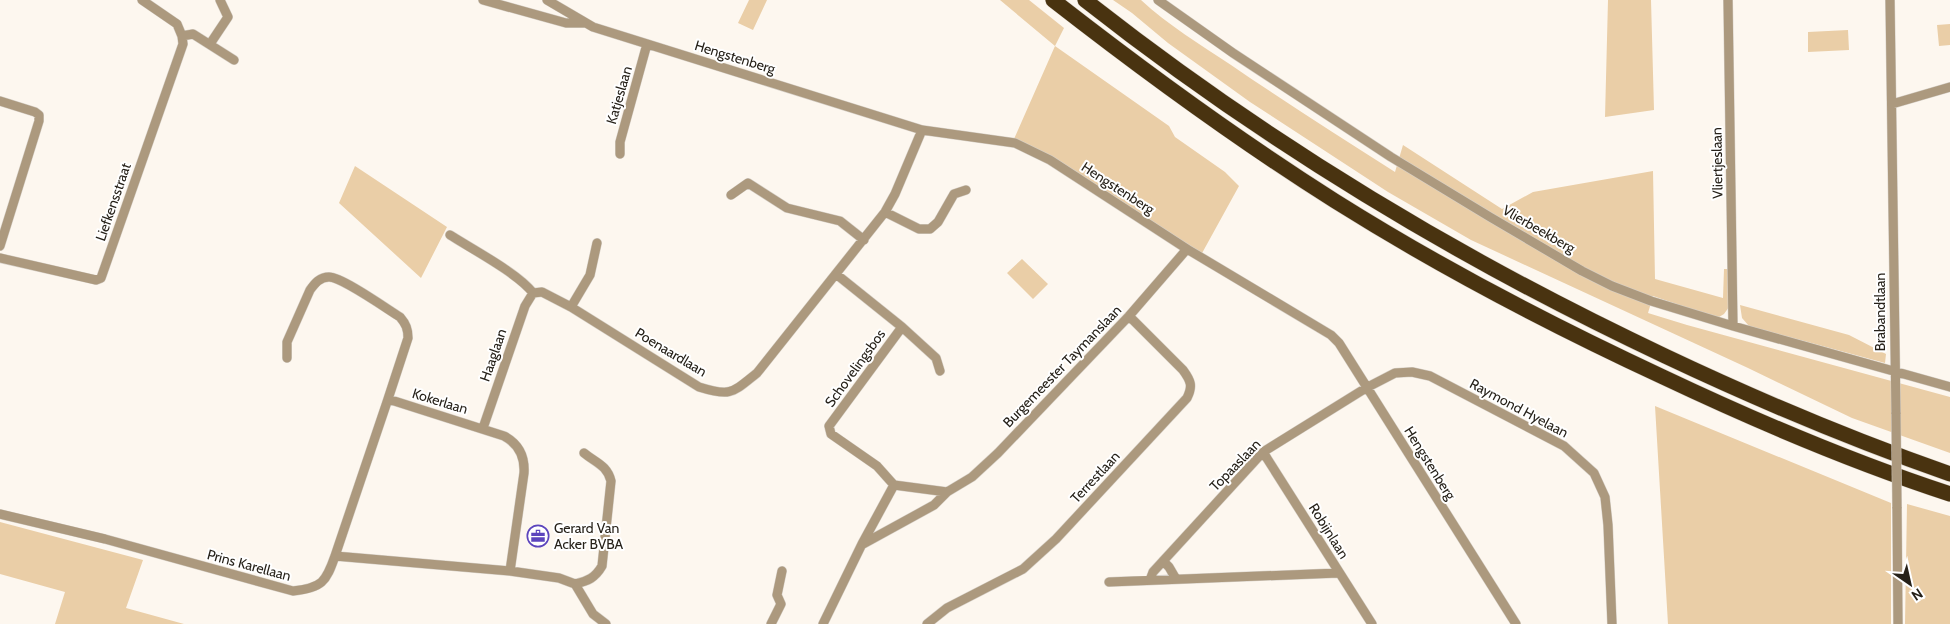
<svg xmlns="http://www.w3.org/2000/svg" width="1950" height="624" viewBox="0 0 1950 624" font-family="Cabin,sans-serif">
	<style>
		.green { fill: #eacea7 }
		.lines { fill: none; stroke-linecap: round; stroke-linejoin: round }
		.minor-casing { stroke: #d6d0c8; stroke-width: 10 }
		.motorway-casing { stroke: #d6d0c8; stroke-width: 16 }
		.minor { stroke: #ac997e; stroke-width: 9 }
		.motorway { stroke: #493310; stroke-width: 15 }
		.minor-bridge-casing { stroke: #d6d0c8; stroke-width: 10; stroke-linecap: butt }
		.minor-bridge { stroke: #ac997e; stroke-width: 9 }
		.labels { text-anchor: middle; stroke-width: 4; stroke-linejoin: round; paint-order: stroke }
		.street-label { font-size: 14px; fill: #262119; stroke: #fff }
		.poi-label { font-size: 14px; fill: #262119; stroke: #fff; text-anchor: start }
	</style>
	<rect width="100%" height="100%" fill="#fdf7ef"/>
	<!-- green -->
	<path class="green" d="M 749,0 L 767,0 L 753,30 L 738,23 Z
		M 1000,0 L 1029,0 L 1064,28 L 1055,46 L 1169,126 L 1175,137 L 1225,172 L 1239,186 L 1201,255 L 1047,154 L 1014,139 L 1055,46 Z
		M 1113,0 L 1141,0 C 1168,25 1201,45 1231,65 C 1285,102 1340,137 1395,172 L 1403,145 L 1502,209 L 1533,192 L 1653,171 L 1655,279 L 1723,298 L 1724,269 L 1728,269 L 1729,307 L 1724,314 L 1719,317 L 1708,315 L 1653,296 L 1648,313 L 1687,325 L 1950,397 L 1950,453 L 1852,418 L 1748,368 L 1471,240 L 1388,192 L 1250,102 L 1168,43 L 1132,13 Z
		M 1608,0 L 1651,0 L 1654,110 L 1605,117 Z
		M 1950,24 L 1950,45 L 1939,46 L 1937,25 Z
		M 1848,30 L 1849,50 L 1808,52 L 1808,32 Z
		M 355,166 L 447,227 L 421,278 L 339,203 Z
		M 1022,259 L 1048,284 L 1033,299 L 1007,273 Z
		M 1740,305 L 1849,335 L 1886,354 L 1885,363 L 1749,326 L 1742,318 Z
		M 1655,406 L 1891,503 L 1891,624 L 1668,624 Z
		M 1907,504 L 1950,516 L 1950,624 L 1905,624 Z
		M 0,522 L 143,560 L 126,608 L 184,624 L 55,624 L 65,592 L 0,574 Z"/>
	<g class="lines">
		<!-- minor casing -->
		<g class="minor-casing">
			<path id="minor" d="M 142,0 L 177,24 L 182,36 L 193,34 L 234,60
				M 483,0 L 566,23 L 584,23
				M 547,0 L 593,27 L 922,130 L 1015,143 L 1050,160 L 1187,249 L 1331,335 L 1339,343 L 1516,624
				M 1158,0 L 1233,53 L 1391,157 L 1490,217 L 1582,271 L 1612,286 L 1651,301 L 1733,326 L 1950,387
				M 1728,0 L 1733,326
				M 1890,0 L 1896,414
				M 210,44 L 228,17 L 220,0
				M 0,101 L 35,112 L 39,115 L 39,121 L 0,246
				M 1892,104 L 1950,87
				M 620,154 L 620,142 L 647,44
				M 731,195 L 748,183 L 787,208 L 840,221 L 864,240
				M 885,212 L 919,229 L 930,229 L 938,222 L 954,194 L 966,190
				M 450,235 C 472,249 519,274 533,293 L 542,292 L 571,307 L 699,387 C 731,397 732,393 757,373 L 885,212 L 895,194 L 922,130
				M 0,258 L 96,280 L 101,278 L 183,44 L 182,36
				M 836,274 L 902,327 L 936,358 L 940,371
				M 571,307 L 590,275 L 597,243
				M 287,358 L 287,342 L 310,290 C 315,283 320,277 329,277 C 342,277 387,309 400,317 C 406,324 408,329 408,338 L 388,399
				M 483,428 L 525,306 L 533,293
				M 1263,452 L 1372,624
				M 894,485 L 877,466 L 831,434 L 829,426 L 902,327
				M 1897,507 L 1898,624
				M 0,514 L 105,539 L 293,591 C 322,588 326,582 335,556 L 510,571 L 559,578 L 575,584 L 593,614 L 606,624
				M 863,544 L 934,505 L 947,492
				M 335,556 L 388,399 L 504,436 C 519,444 525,456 524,473 L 510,571
				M 1163,561 L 1169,567 L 1176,579
				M 1150,580 L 1153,572 L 1263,452 L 1366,388 L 1395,373 L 1412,372 L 1430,376 L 1564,446 L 1594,473 L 1605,497 L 1608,525 L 1612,624
				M 1109,582 L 1338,573
				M 575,584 C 588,581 595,578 602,566 L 611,481 C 607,465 596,463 584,453
				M 771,624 L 781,604 L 777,595 L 782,571
				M 823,624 L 862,544 L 894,485 L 947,492 L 972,477 L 998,453 L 1129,316 L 1187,249
				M 927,624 L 947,608 L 1023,569 L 1056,539 L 1187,398 C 1193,386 1191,381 1183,370 L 1129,316"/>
		</g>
		<!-- motorway casing -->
		<g class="motorway-casing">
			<path id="motorway" d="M 1053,0 C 1144,71 1237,139 1335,201 C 1440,267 1551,325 1663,377 C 1756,421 1852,462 1950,494
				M 1085,0 C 1264,141 1459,259 1665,356 C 1758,400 1853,440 1950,474"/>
		</g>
		<!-- minor -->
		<use href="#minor" class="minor"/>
		<!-- motorway -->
		<use href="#motorway" class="motorway"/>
		<!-- minor-bridge casing -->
		<g class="minor-bridge-casing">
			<path id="minor-bridge" d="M 1896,414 L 1897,507"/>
		</g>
		<!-- minor-bridge -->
		<use href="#minor-bridge" class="minor-bridge"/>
	</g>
	<!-- icons -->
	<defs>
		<g id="office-ring" transform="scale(1.125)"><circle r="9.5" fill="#fff" stroke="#5c45bd" stroke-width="1.5"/><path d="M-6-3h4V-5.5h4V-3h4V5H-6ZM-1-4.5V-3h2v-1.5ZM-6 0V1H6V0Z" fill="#5c45bd"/></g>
	</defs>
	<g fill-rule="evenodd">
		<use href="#office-ring" x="538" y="536"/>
	</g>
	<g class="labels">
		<!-- street labels -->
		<g class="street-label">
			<text transform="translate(735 57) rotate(17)" y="5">Hengstenberg</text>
			<text transform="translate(619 95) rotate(-74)" y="5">Katjeslaan</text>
			<text transform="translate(1717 163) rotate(-91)" y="5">Vliertjeslaan</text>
			<text transform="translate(1118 188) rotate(33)" y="5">Hengstenberg</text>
			<text transform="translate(113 202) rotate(-71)" y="5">Liefkensstraat</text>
			<text transform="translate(1539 229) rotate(30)" y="5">Vlierbeekberg</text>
			<text transform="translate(1880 312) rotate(-90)" y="5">Brabandtlaan</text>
			<text transform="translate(671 352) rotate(31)" y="5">Poenaardlaan</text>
			<text transform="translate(493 355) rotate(-71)" y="5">Haaglaan</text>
			<text transform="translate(1062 366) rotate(-46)" y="5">Burgemeester Taymanslaan</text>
			<text transform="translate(855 368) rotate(-54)" y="5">Schovelingsbos</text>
			<text transform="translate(440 401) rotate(17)" y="5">Kokerlaan</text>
			<text transform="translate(1519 408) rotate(28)" y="5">Raymond Hyelaan</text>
			<text transform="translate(1430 463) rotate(58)" y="5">Hengstenberg</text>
			<text transform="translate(1235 465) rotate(-46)" y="5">Topaaslaan</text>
			<text transform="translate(1095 477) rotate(-47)" y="5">Terrestlaan</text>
			<text transform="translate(1329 531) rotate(58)" y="5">Robijnlaan</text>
			<text transform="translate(249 565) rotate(15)" y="5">Prins Karellaan</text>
		</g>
		<!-- poi labels -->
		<g class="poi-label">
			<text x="554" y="533">Gerard Van<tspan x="554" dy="16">Acker BVBA</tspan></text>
		</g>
	</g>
	<!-- north arrow -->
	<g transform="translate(1910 584) rotate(146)" stroke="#ffffff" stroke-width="4" paint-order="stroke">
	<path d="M0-4L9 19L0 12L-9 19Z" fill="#262119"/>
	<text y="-8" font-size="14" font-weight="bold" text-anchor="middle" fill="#262119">N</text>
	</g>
</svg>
